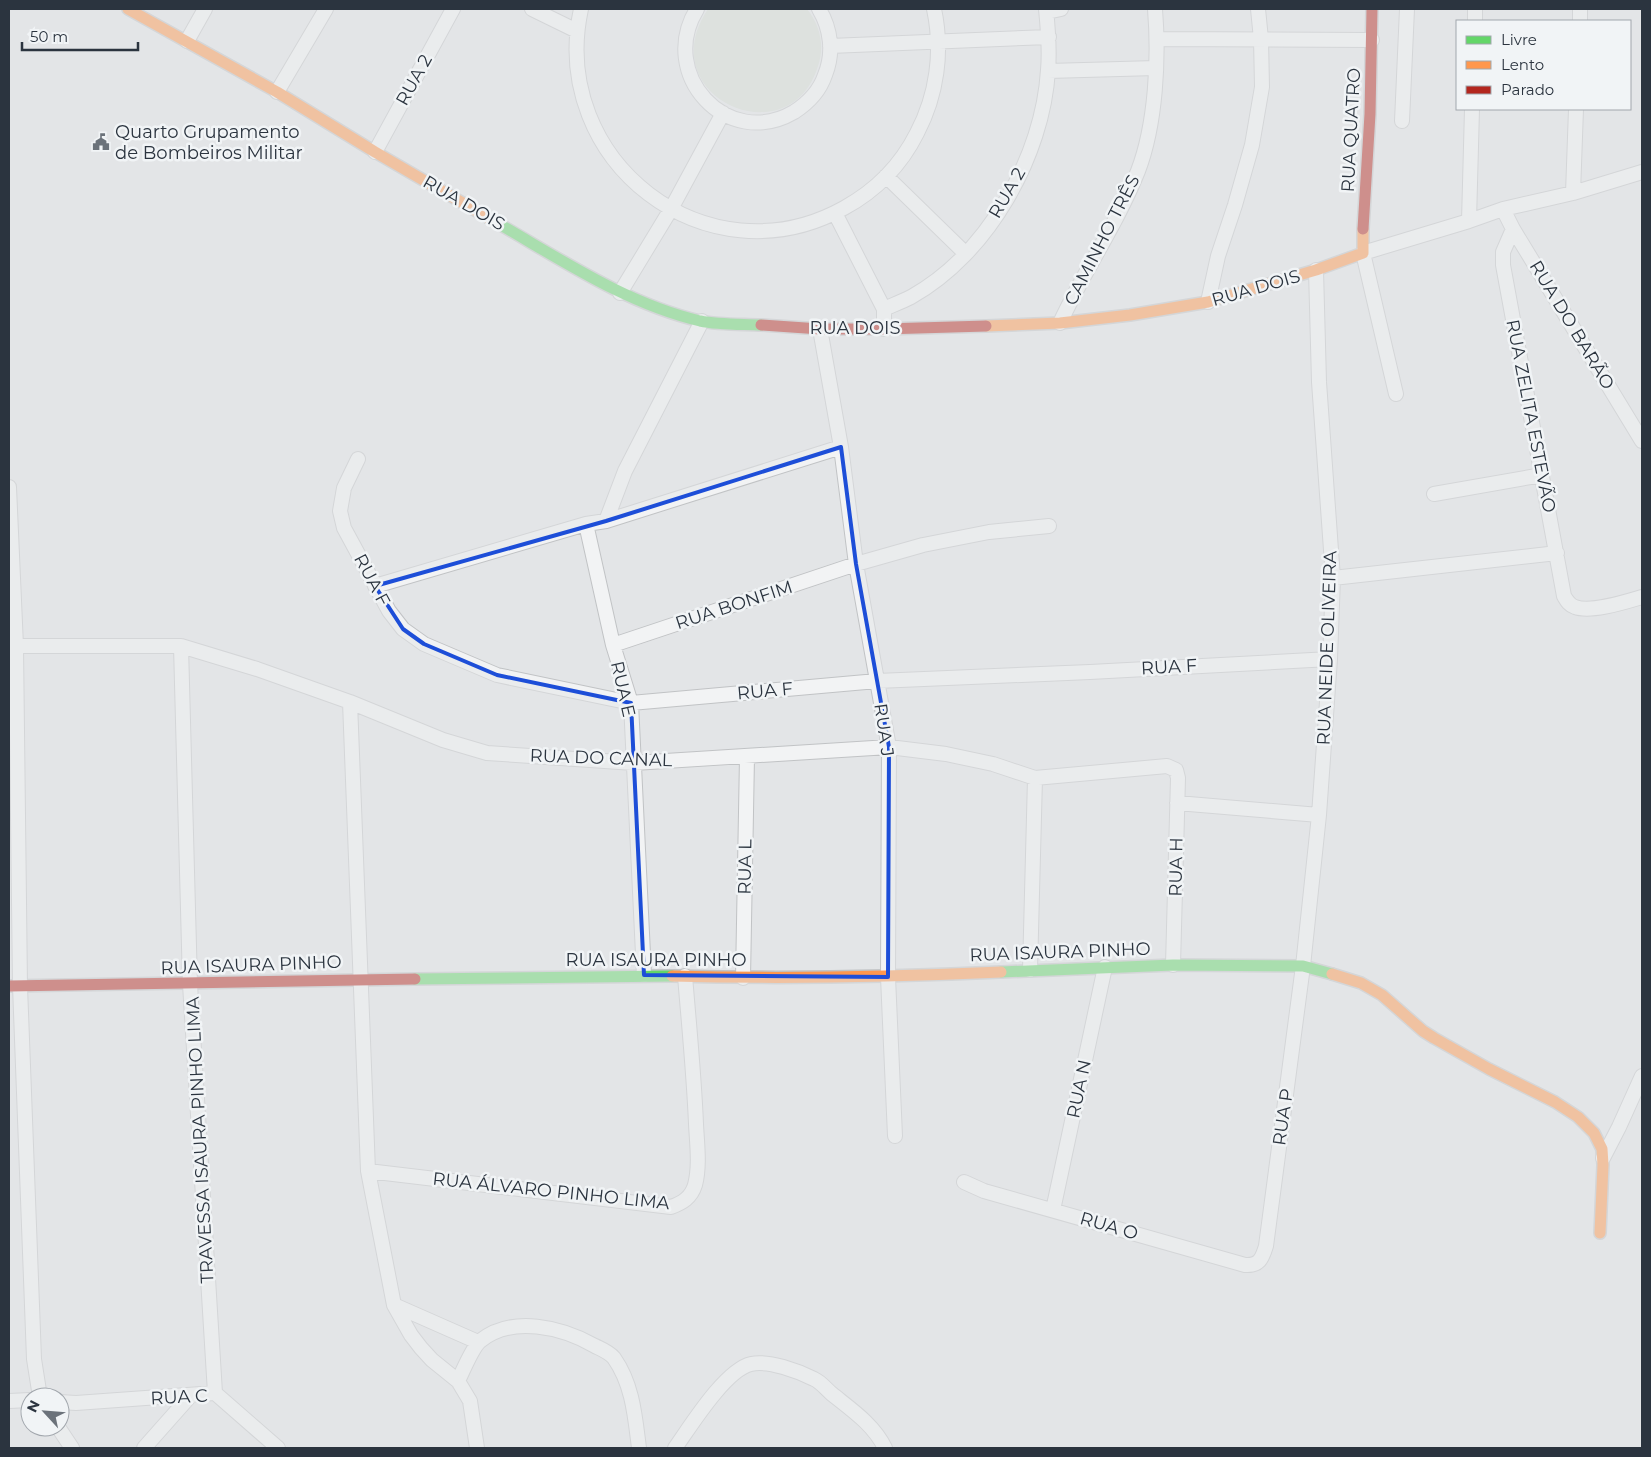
<svg xmlns="http://www.w3.org/2000/svg" width="1651" height="1457" viewBox="0 0 1651 1457" font-family="Montserrat,sans-serif">
	<style>
		.green { fill: #d4dbd3 }
		.lines { fill: none; stroke-linecap: round; stroke-linejoin: round }
		.street-casing { stroke: #c1c3c5; stroke-width: 16 }
		.fast-casing { stroke: #c1c3c5; stroke-width: 14 }
		.slow-casing { stroke: #c1c3c5; stroke-width: 14 }
		.jam-casing { stroke: #c1c3c5; stroke-width: 14 }
		.street { stroke: #f2f3f4; stroke-width: 14 }
		.fast { stroke: #63d668; stroke-width: 11 }
		.slow { stroke: #ff974d; stroke-width: 11 }
		.jam { stroke: #b3261e; stroke-width: 11 }
		.marked { fill: none; stroke: #1d4ed8; stroke-width: 4; stroke-linejoin: round }
		.labels { text-anchor: middle; stroke-width: 5; stroke-linejoin: round; paint-order: stroke }
		.street-label { font-size: 18px; fill: #2b343f; stroke: #f1f4f6 }
		.poi-label { font-size: 18px; fill: #2b343f; stroke: #f1f4f6; text-anchor: start }
	</style>
	<rect width="100%" height="100%" fill="#e3e5e7"/>
	<!-- green -->
	<path class="green" d="M 708,9 L 807,9 C 820,25 825,46 818,66 C 790,159 649,97 708,9 Z"/>
	<g class="lines">
		<!-- street casing -->
		<g class="street-casing">
			<path id="street" d="M 532,9 L 577,31
				M 581,9 C 548,161 707,284 844,208 C 875,191 901,165 917,133 C 937,95 943,51 934,9
				M 697,9 C 657,74 727,151 794,112 C 808,103 820,90 825,75 C 834,53 831,29 819,9
				M 1047,12 L 1061,9
				M 1475,21 L 1475,9
				M 1580,21 L 1580,9
				M 1157,39 L 1372,40
				M 187,41 L 205,9
				M 830,46 L 1049,37
				M 1048,71 L 1156,68
				M 277,92 L 326,9
				M 1402,121 L 1407,9
				M 375,152 L 453,9
				M 886,176 L 965,253
				M 1573,193 L 1576,109
				M 1503,209 L 1513,229 L 1642,441
				M 835,213 L 884,309
				M 1469,221 L 1472,109
				M 1513,229 L 1503,252 L 1503,265 L 1564,596 C 1567,601 1569,605 1575,607 C 1591,613 1625,602 1642,597
				M 620,293 L 671,209 L 723,113
				M 1208,302 L 1218,256 L 1235,205 L 1252,145 L 1262,87 L 1261,39 L 1258,9
				M 1060,323 C 1084,271 1117,224 1138,171 C 1156,124 1159,58 1155,9
				M 820,329 L 841,447 L 856,564 L 889,747 L 888,977 L 895,1136
				M 884,329 L 884,309 C 893,305 903,301 911,297 C 988,254 1043,156 1048,70 C 1050,49 1048,29 1046,9
				M 1396,394 L 1363,253 L 1469,221 L 1503,209 L 1573,193 L 1642,172
				M 358,459 L 344,488 L 340,511 L 344,528 L 389,611 L 403,629 L 424,644 L 497,675 L 631,703 L 877,681 L 1090,672 L 1330,659
				M 9,487 L 16,646 L 20,986 L 34,1359 L 40,1397
				M 1434,494 L 1542,475
				M 606,521 L 625,471 L 702,321
				M 586,524 L 613,645 L 631,703 L 644,975
				M 1333,578 L 1557,553
				M 375,586 L 586,524 L 606,521 L 841,447
				M 613,645 L 856,564 L 923,545 L 989,532 L 1049,526
				M 9,646 L 181,646 L 257,669 L 350,702 L 443,740 L 487,753 L 634,763 L 889,747 L 946,754 L 993,764 L 1035,778 L 1167,766 L 1176,770 L 1178,778 L 1173,965
				M 181,646 L 190,984 L 215,1393
				M 350,702 L 368,1171 L 394,1305 L 411,1335 L 421,1348 L 432,1360 L 458,1381 L 470,1401 L 477,1448
				M 1177,803 L 1319,815
				M 1030,970 L 1035,778
				M 743,978 L 747,757
				M 1603,1158 L 1619,1127 L 1642,1076
				M 368,1171 L 671,1207 C 682,1203 691,1198 695,1185 C 700,1166 697,1144 696,1124 C 694,1075 689,1025 685,976
				M 964,1182 L 984,1191 L 1245,1265 C 1259,1266 1262,1259 1266,1246 L 1303,966 L 1319,815 L 1330,659 L 1333,578 L 1319,382 L 1316,270
				M 1053,1210 L 1105,967
				M 394,1305 L 478,1342
				M 458,1381 C 463,1371 472,1348 480,1341 C 512,1315 562,1327 595,1346 C 601,1349 609,1352 614,1358 C 633,1385 635,1417 639,1448
				M 9,1401 L 30,1400
				M 60,1402 L 76,1403 L 215,1393 L 278,1448
				M 58,1427 L 72,1448
				M 144,1448 L 191,1395
				M 675,1448 C 690,1427 725,1370 751,1364 C 769,1360 798,1371 814,1379 C 821,1382 826,1389 832,1394 C 852,1410 874,1425 885,1448"/>
		</g>
		<!-- fast casing -->
		<g class="fast-casing">
			<path id="fast" d="M 492,220 C 559,258 624,303 700,321 C 720,325 742,324 761,325
				M 1001,972 L 1173,965 L 1303,966 L 1332,974
				M 415,979 L 672,976"/>
		</g>
		<!-- slow casing -->
		<g class="slow-casing">
			<path id="slow" d="M 128,9 L 277,92 L 375,152 L 492,220
				M 986,326 L 1060,323 L 1130,315 L 1208,302 L 1316,270 L 1363,253 L 1363,229
				M 1332,974 L 1361,983 L 1382,995 L 1423,1031 L 1434,1038 L 1489,1069 L 1555,1102 L 1578,1117 L 1594,1133 L 1602,1149 L 1603,1165 L 1600,1233
				M 672,976 C 782,979 891,977 1001,972"/>
		</g>
		<!-- jam casing -->
		<g class="jam-casing">
			<path id="jam" d="M 1363,229 L 1370,114 L 1372,9
				M 761,325 L 820,329 L 884,329 L 986,326
				M 9,986 L 415,979"/>
		</g>
		<!-- street -->
		<use href="#street" class="street"/>
		<!-- fast -->
		<use href="#fast" class="fast"/>
		<!-- slow -->
		<use href="#slow" class="slow"/>
		<!-- jam -->
		<use href="#jam" class="jam"/>
	</g>
	<!-- marked area -->
	<path d="M0 0H1651V1457H0ZM 841,447 L 856,564 L 889,747 L 888,977 L 644,975 L 631,703 L 497,675 L 424,644 L 403,629 L 375,586 L 606,521 Z" fill="#e3e5e7" fill-opacity=".55" fill-rule="evenodd"/>
	<path class="marked" d="M 841,447 L 856,564 L 889,747 L 888,977 L 644,975 L 631,703 L 497,675 L 424,644 L 403,629 L 375,586 L 606,521 Z"/>
	<!-- icons -->
	<defs>
		<g id="civic-bare" transform="scale(1.35)"><path d="M-.6-6.5H3V-4.5H.6V-3L4-1V1h2V6H-6V1h2V-1L-.6-3ZM-1.2 2.5V6h2.4V2.5Z" fill="#6b727a" stroke="#f1f4f6" stroke-width="2.5" paint-order="stroke"/></g>
	</defs>
	<g fill-rule="evenodd">
		<use href="#civic-bare" x="101" y="142"/>
	</g>
	<g class="labels">
		<!-- street labels -->
		<g class="street-label">
			<text transform="translate(414 80) rotate(-61)" y="6">RUA 2</text>
			<text transform="translate(1351 130) rotate(-87)" y="6">RUA QUATRO</text>
			<text transform="translate(1007 193) rotate(-60)" y="6">RUA 2</text>
			<text transform="translate(464 203) rotate(30)" y="6">RUA DOIS</text>
			<text transform="translate(1102 240) rotate(-63)" y="6">CAMINHO TRÊS</text>
			<text transform="translate(1256 288) rotate(-16)" y="6">RUA DOIS</text>
			<text transform="translate(1572 325) rotate(59)" y="6">RUA DO BARÃO</text>
			<text x="855" y="334">RUA DOIS</text>
			<text transform="translate(1531 416) rotate(79)" y="6">RUA ZELITA ESTEVÃO</text>
			<text transform="translate(372 580) rotate(62)" y="6">RUA F</text>
			<text transform="translate(734 605) rotate(-18)" y="6">RUA BONFIM</text>
			<text transform="translate(1327 648) rotate(-88)" y="6">RUA NEIDE OLIVEIRA</text>
			<text transform="translate(1169 667) rotate(-3)" y="6">RUA F</text>
			<text transform="translate(623 689) rotate(77)" y="6">RUA E</text>
			<text transform="translate(765 691) rotate(-5)" y="6">RUA F</text>
			<text transform="translate(884 730) rotate(82)" y="6">RUA J</text>
			<text transform="translate(601 758) rotate(2)" y="6">RUA DO CANAL</text>
			<text transform="translate(745 867) rotate(-89)" y="6">RUA L</text>
			<text transform="translate(1176 867) rotate(-89)" y="6">RUA H</text>
			<text transform="translate(1060 952) rotate(-2)" y="6">RUA ISAURA PINHO</text>
			<text x="656" y="966">RUA ISAURA PINHO</text>
			<text transform="translate(251 965) rotate(-2)" y="6">RUA ISAURA PINHO</text>
			<text transform="translate(1079 1089) rotate(-78)" y="6">RUA N</text>
			<text transform="translate(1283 1117) rotate(-82)" y="6">RUA P</text>
			<text transform="translate(200 1140) rotate(-93)" y="6">TRAVESSA ISAURA PINHO LIMA</text>
			<text transform="translate(551 1191) rotate(6)" y="6">RUA ÁLVARO PINHO LIMA</text>
			<text transform="translate(1109 1226) rotate(16)" y="6">RUA O</text>
			<text transform="translate(179 1397) rotate(-3)" y="6">RUA C</text>
		</g>
		<!-- poi labels -->
		<g class="poi-label">
			<text x="115" y="138">Quarto Grupamento<tspan x="115" dy="21">de Bombeiros Militar</tspan></text>
		</g>
	</g>
	<!-- border -->
	<rect width="1651" height="1457" fill="none" stroke="#2b343f" stroke-width="20"/>
	<!-- legend -->
	<rect x="1456" y="20" width="175" height="90" fill="#f1f4f6" stroke="#a2a7ad"/>
	<rect x="1466" y="36" width="25" height="8" fill="#63d668" stroke="#a2a7ad"/>
	<text x="1501" y="45" font-size="15" fill="#2b343f">Livre</text>
	<rect x="1466" y="61" width="25" height="8" fill="#ff974d" stroke="#a2a7ad"/>
	<text x="1501" y="70" font-size="15" fill="#2b343f">Lento</text>
	<rect x="1466" y="86" width="25" height="8" fill="#b3261e" stroke="#a2a7ad"/>
	<text x="1501" y="95" font-size="15" fill="#2b343f">Parado</text>
	<!-- north arrow -->
	<g transform="translate(45 1412) rotate(296)"><circle r="24" fill="#f1f4f6" stroke="#a2a7ad"/>
	<path d="M0-4L9 19L0 12L-9 19Z" fill="#6b727a"/>
	<text y="-8" font-size="14" font-weight="bold" text-anchor="middle" fill="#2b343f">N</text>
	</g>
	<!-- scale -->
	<path d="M22 42v8h116v-8" fill="none" stroke="#2b343f" stroke-width="2.5"/>
	<text x="30" y="42" font-size="15" fill="#2b343f" stroke="#f1f4f6" stroke-width="4" paint-order="stroke">50 m</text>
</svg>
